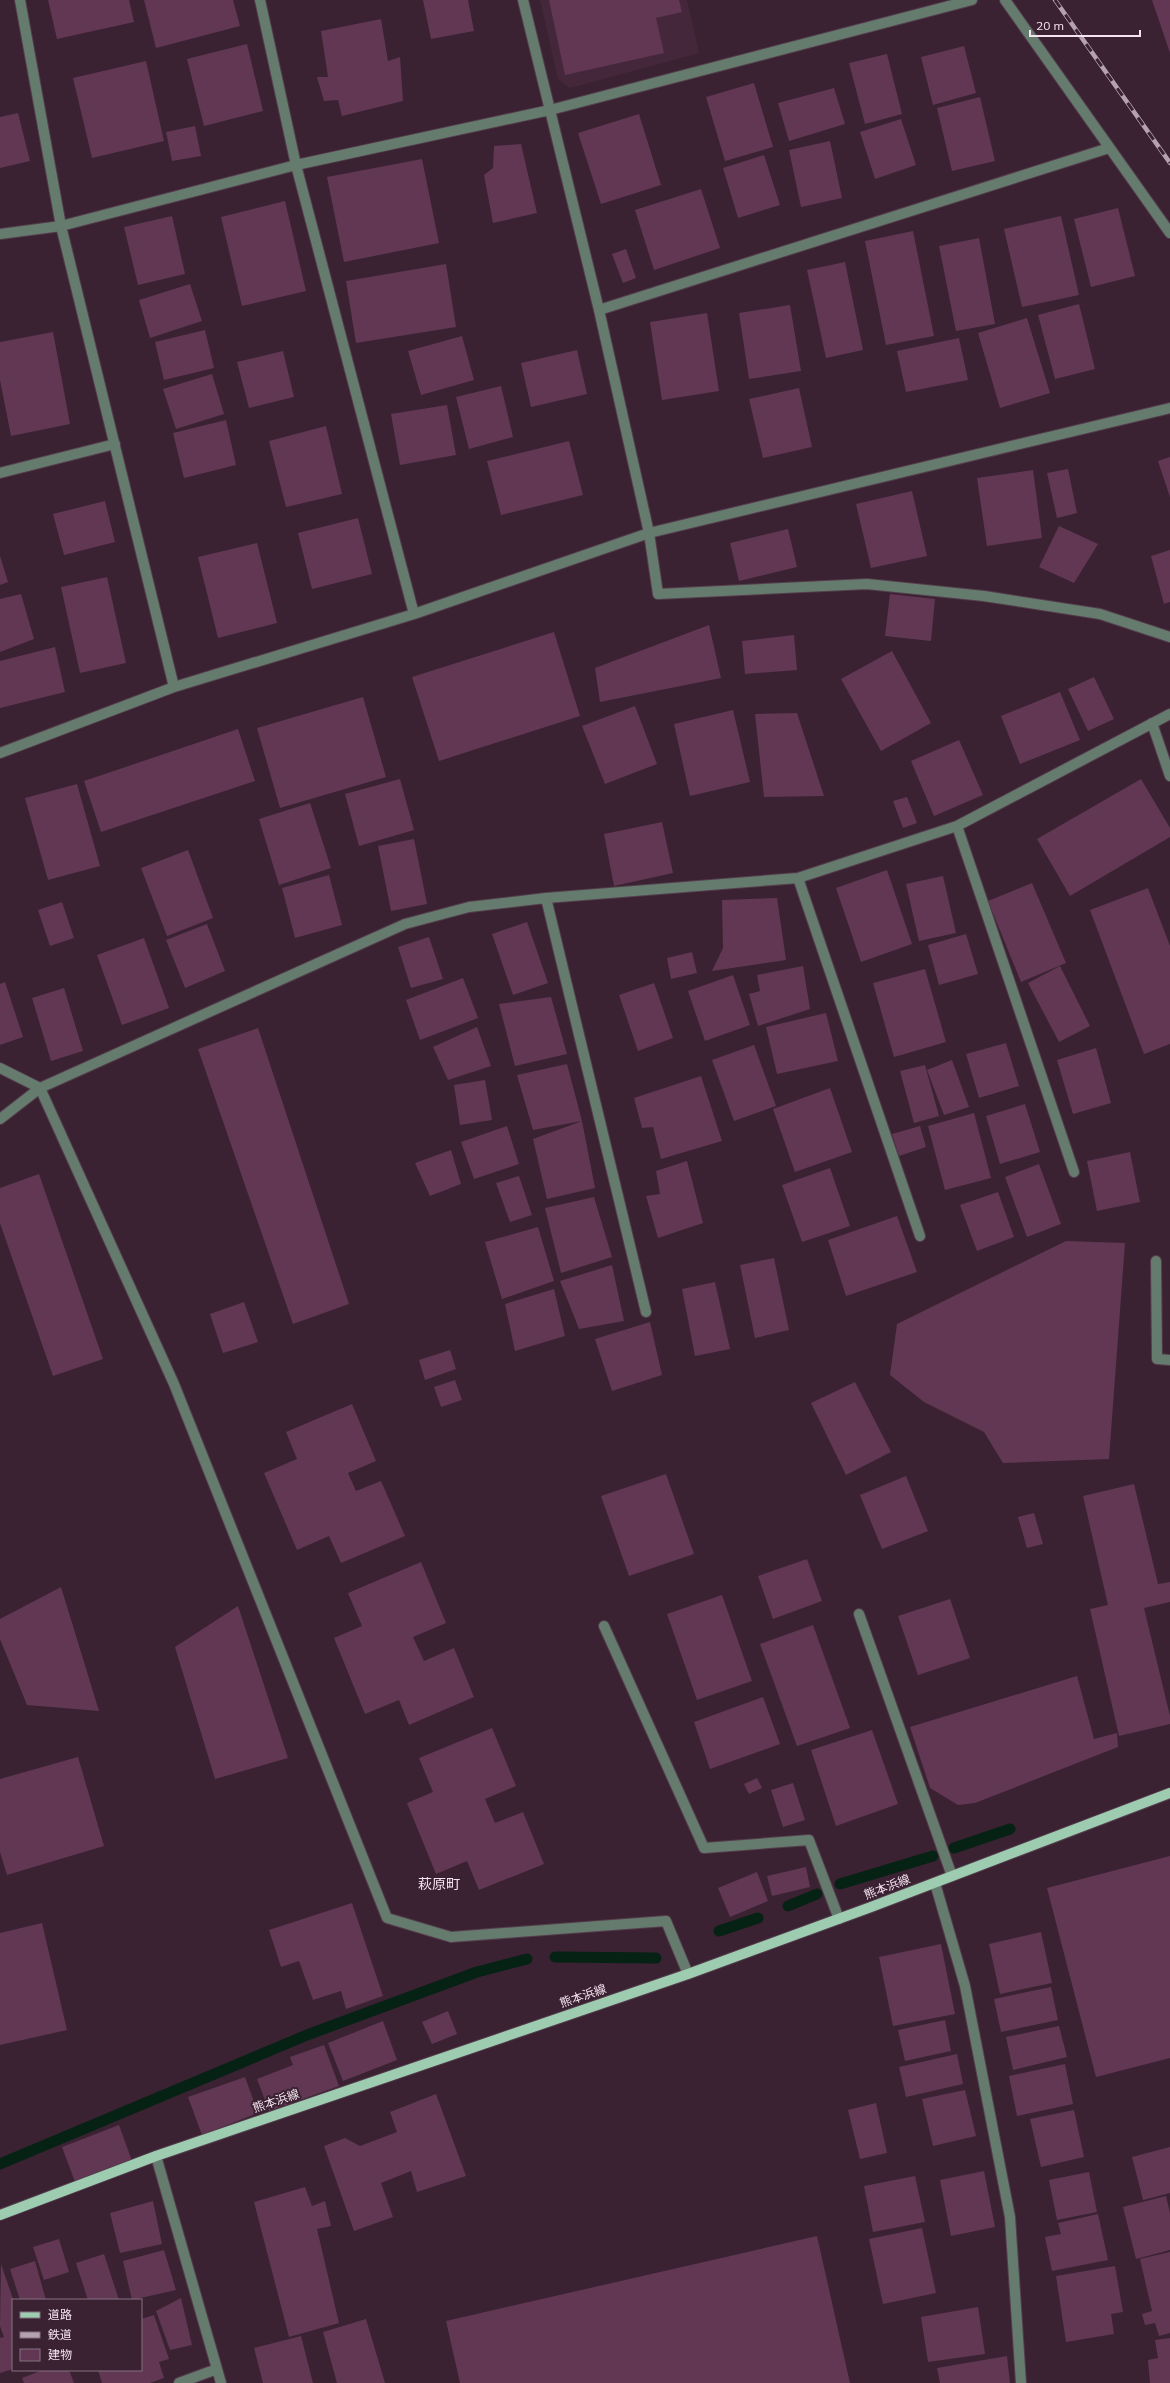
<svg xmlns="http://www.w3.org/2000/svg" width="1170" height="2383" viewBox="0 0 1170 2383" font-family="Mulish,'Noto Sans JP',sans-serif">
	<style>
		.built { fill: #45273c }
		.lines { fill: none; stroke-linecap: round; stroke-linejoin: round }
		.stream { stroke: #062214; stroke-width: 11 }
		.building { fill: #613754 }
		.minor-casing { stroke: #543d4c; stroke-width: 12 }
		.major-casing { stroke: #543d4c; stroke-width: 12 }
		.minor { stroke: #657b6e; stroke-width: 10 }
		.major { stroke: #9dccb1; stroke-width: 10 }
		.rail-casing { stroke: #b5a2af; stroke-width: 4.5 }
		.rail { stroke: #3a2232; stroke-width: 3; stroke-dasharray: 9; stroke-linecap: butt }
		.labels { text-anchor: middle; stroke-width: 4; stroke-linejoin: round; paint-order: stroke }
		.street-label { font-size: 12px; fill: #f5e4ef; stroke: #3a2232 }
		.quarter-label { font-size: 14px; fill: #f5e4ef; stroke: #3a2232 }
	</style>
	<rect width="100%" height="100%" fill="#3a2232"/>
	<!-- built -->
	<path class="built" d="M 540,0 L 687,0 L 699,53 L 570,88 L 558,79 Z"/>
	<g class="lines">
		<!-- stream -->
		<path class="stream" d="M 954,1848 L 1010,1829
			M 840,1884 L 933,1856
			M 788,1906 L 817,1894
			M 719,1931 L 758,1918
			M 555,1957 L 656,1958
			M 0,2164 L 307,2035 L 477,1972 L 527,1959"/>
	</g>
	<!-- building -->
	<path class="building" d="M 48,0 L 129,0 L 134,22 L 57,39 Z
		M 144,0 L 233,0 L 240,26 L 156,48 Z
		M 423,0 L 468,0 L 474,31 L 431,39 Z
		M 549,0 L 679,0 L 682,12 L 656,18 L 664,53 L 565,75 Z
		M 1152,0 L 1170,0 L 1170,53 Z
		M 381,19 L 388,61 L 400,57 L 403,101 L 342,116 L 338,100 L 324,101 L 317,77 L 328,77 L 321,31 Z
		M 247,44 L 263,111 L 204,126 L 187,59 Z
		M 964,46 L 976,93 L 933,105 L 921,57 Z
		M 887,54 L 902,114 L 865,124 L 849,63 Z
		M 146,61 L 164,141 L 92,158 L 73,78 Z
		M 754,83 L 773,147 L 725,161 L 706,97 Z
		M 834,88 L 845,124 L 789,141 L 778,103 Z
		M 980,97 L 995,161 L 952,171 L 937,108 Z
		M 18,113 L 30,161 L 0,168 L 0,117 Z
		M 639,114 L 661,185 L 601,204 L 578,133 Z
		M 901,119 L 916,165 L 875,179 L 860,132 Z
		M 195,126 L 201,156 L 172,161 L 166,132 Z
		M 830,141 L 842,198 L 801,207 L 789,150 Z
		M 521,144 L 537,213 L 493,223 L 484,175 L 493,168 L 494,146 Z
		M 764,155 L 780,205 L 738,218 L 723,168 Z
		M 422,159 L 439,243 L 344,262 L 327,177 Z
		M 701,189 L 720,248 L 654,270 L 635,210 Z
		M 285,201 L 306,291 L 242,306 L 221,217 Z
		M 1118,208 L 1135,276 L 1091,287 L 1074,219 Z
		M 172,216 L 185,274 L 138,285 L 124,227 Z
		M 1061,216 L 1079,295 L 1022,307 L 1004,229 Z
		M 913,231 L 934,336 L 886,345 L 865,241 Z
		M 979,238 L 995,324 L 956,331 L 939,246 Z
		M 626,249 L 636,278 L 623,283 L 612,254 Z
		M 845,262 L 863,350 L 826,358 L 807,270 Z
		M 446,264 L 456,327 L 356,343 L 346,281 Z
		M 190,284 L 202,321 L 150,338 L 139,300 Z
		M 1079,304 L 1095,369 L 1055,379 L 1038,315 Z
		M 790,305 L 801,371 L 749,379 L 739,313 Z
		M 707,313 L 719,391 L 662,400 L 650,322 Z
		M 1027,318 L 1050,393 L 1000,408 L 978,333 Z
		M 205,330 L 214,368 L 164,380 L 155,342 Z
		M 53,332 L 70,424 L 11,436 L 0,380 L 0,342 Z
		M 462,336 L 474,380 L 421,395 L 408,351 Z
		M 959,338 L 968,380 L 906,392 L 897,351 Z
		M 577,350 L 587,394 L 531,407 L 521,363 Z
		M 283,351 L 294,397 L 249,408 L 237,362 Z
		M 212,374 L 224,414 L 176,429 L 163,389 Z
		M 501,386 L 513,437 L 469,449 L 456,397 Z
		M 799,388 L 812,447 L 763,458 L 749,399 Z
		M 447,405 L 456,455 L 400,465 L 391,414 Z
		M 226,420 L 236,465 L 184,478 L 173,433 Z
		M 326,426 L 342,494 L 286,507 L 269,441 Z
		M 569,441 L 583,495 L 501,515 L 487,461 Z
		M 1170,457 L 1170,497 L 1158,461 Z
		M 1068,469 L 1077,513 L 1057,518 L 1047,473 Z
		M 1033,470 L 1042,538 L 987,546 L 977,478 Z
		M 912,491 L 927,556 L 871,568 L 856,504 Z
		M 105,501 L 115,542 L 64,555 L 53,514 Z
		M 358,518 L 372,574 L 312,589 L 298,533 Z
		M 1059,526 L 1098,544 L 1074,583 L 1039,567 Z
		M 788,529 L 797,567 L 739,581 L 730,543 Z
		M 257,543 L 277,623 L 218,638 L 198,557 Z
		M 1170,550 L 1170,602 L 1164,604 L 1151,556 Z
		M 0,556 L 8,582 L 0,585 Z
		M 107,577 L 126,663 L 80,673 L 61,587 Z
		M 21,594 L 34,639 L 0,652 L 0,599 Z
		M 890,594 L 935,599 L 931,641 L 885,636 Z
		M 709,625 L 721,678 L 600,702 L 595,668 Z
		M 554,632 L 580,716 L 439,761 L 412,677 Z
		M 794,635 L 797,670 L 745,674 L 742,641 Z
		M 55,647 L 65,692 L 0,708 L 0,661 Z
		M 892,651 L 931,723 L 881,751 L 841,679 Z
		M 1094,677 L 1114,719 L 1088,731 L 1068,689 Z
		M 1060,692 L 1080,740 L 1020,764 L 1001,716 Z
		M 363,697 L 386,777 L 280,808 L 257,728 Z
		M 635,706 L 657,764 L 605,784 L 582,726 Z
		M 733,710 L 750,782 L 690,796 L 674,724 Z
		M 797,713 L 824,796 L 764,797 L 755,714 Z
		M 238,729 L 255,781 L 101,832 L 84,781 Z
		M 959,740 L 983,795 L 934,816 L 911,761 Z
		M 400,779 L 414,830 L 359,846 L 345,794 Z
		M 1141,779 L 1170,828 L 1170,837 L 1070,896 L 1037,839 Z
		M 77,784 L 100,866 L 48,880 L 25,798 Z
		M 907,797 L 917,823 L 903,828 L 893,801 Z
		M 310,803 L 331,868 L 279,885 L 259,819 Z
		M 662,822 L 673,873 L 614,886 L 604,834 Z
		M 414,839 L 427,904 L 391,911 L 378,846 Z
		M 188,850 L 213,918 L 167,936 L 141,868 Z
		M 887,870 L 912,944 L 861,962 L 836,888 Z
		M 329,875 L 342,925 L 295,938 L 282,888 Z
		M 943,876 L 956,933 L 919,941 L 906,884 Z
		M 1032,883 L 1066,963 L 1021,982 L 988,901 Z
		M 1148,888 L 1170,946 L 1170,1044 L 1144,1054 L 1090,910 Z
		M 777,898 L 786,960 L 712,971 L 723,948 L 722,900 Z
		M 62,902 L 74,938 L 50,946 L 38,910 Z
		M 527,922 L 548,983 L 513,995 L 492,934 Z
		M 207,924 L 225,971 L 185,988 L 166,940 Z
		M 966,934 L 978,974 L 939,985 L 928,945 Z
		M 429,937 L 443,979 L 411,988 L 398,947 Z
		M 144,938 L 169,1008 L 122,1025 L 97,955 Z
		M 692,952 L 697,973 L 671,979 L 667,958 Z
		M 803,966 L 810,1009 L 758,1026 L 749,994 L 760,991 L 757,975 Z
		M 1060,966 L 1090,1026 L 1059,1042 L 1028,983 Z
		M 925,969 L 946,1042 L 894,1057 L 873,983 Z
		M 733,975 L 750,1025 L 705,1041 L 688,991 Z
		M 463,978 L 478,1018 L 420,1040 L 406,1000 Z
		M 5,982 L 23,1037 L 0,1045 L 0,984 Z
		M 654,983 L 673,1038 L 638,1051 L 619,995 Z
		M 64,988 L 83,1051 L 51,1061 L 32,998 Z
		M 551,997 L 567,1054 L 515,1066 L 499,1004 Z
		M 826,1013 L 838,1061 L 777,1074 L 766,1027 Z
		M 477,1027 L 491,1066 L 448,1080 L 433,1047 Z
		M 258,1028 L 349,1304 L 293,1324 L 198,1049 Z
		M 1006,1043 L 1019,1086 L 979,1098 L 966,1054 Z
		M 754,1045 L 776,1106 L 734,1121 L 712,1060 Z
		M 1096,1048 L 1111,1103 L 1073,1114 L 1057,1060 Z
		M 952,1060 L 969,1107 L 944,1115 L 927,1070 Z
		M 567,1064 L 582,1121 L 533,1130 L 517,1075 Z
		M 925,1065 L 939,1116 L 914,1123 L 900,1071 Z
		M 701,1076 L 722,1141 L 661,1159 L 653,1127 L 642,1128 L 634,1098 Z
		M 485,1080 L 492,1120 L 460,1125 L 454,1085 Z
		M 830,1088 L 852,1152 L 795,1172 L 773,1109 Z
		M 1025,1104 L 1040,1152 L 1000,1164 L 986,1116 Z
		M 974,1113 L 991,1178 L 945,1190 L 928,1126 Z
		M 582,1121 L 595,1188 L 547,1199 L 533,1139 Z
		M 507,1126 L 519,1164 L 474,1179 L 461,1142 Z
		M 920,1126 L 926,1147 L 899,1156 L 892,1134 Z
		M 451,1150 L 461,1184 L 430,1196 L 415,1163 Z
		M 1130,1152 L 1140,1202 L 1097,1211 L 1087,1161 Z
		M 687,1161 L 703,1223 L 658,1238 L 646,1196 L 660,1194 L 656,1171 Z
		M 1039,1164 L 1061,1224 L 1027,1237 L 1005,1177 Z
		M 830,1168 L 850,1226 L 802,1242 L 782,1185 Z
		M 39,1174 L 103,1359 L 53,1376 L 0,1223 L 0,1188 Z
		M 519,1176 L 532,1215 L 510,1222 L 496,1183 Z
		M 998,1192 L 1014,1237 L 977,1251 L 960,1205 Z
		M 594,1197 L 612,1257 L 561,1273 L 545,1208 Z
		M 897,1216 L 917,1272 L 846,1296 L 828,1240 Z
		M 538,1227 L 554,1281 L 502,1299 L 485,1242 Z
		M 1066,1241 L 1125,1243 L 1109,1459 L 1003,1463 L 984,1432 L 924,1402 L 890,1375 L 897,1324 Z
		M 774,1258 L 789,1330 L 755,1338 L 740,1265 Z
		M 612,1265 L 624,1321 L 579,1329 L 560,1281 Z
		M 715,1282 L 730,1349 L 695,1356 L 682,1289 Z
		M 554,1289 L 565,1336 L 515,1351 L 505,1304 Z
		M 244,1302 L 258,1342 L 223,1353 L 210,1314 Z
		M 650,1322 L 662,1375 L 612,1391 L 595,1339 Z
		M 450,1350 L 456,1369 L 425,1380 L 419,1360 Z
		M 455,1380 L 462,1400 L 441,1407 L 434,1387 Z
		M 855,1382 L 891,1452 L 846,1475 L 811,1403 Z
		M 352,1404 L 376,1461 L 348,1473 L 356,1491 L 381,1481 L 405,1536 L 341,1563 L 329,1536 L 297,1550 L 264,1473 L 297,1459 L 286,1432 Z
		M 666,1474 L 694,1554 L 629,1576 L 601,1496 Z
		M 906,1476 L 928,1531 L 882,1549 L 860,1495 Z
		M 1134,1484 L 1158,1584 L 1170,1582 L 1170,1602 L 1144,1608 L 1170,1716 L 1170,1724 L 1119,1736 L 1090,1609 L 1108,1605 L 1083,1496 Z
		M 1034,1513 L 1043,1544 L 1027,1548 L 1018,1517 Z
		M 807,1559 L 822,1601 L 773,1619 L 758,1576 Z
		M 421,1562 L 446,1623 L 413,1637 L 424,1661 L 454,1648 L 474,1697 L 409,1725 L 399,1700 L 365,1714 L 334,1638 L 362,1626 L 348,1593 Z
		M 61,1587 L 99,1711 L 27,1705 L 0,1639 L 0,1619 Z
		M 722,1595 L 752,1681 L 697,1700 L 667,1614 Z
		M 950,1599 L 970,1658 L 918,1675 L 898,1616 Z
		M 238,1606 L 288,1758 L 215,1779 L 175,1647 Z
		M 813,1625 L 850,1728 L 797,1746 L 760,1644 Z
		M 1077,1676 L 1094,1739 L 1117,1733 L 1118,1747 L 975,1803 L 958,1805 L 930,1788 L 910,1727 Z
		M 763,1697 L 780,1744 L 710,1769 L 694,1722 Z
		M 492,1728 L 516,1786 L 485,1799 L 495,1823 L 523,1812 L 544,1864 L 479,1890 L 467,1861 L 436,1874 L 407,1803 L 433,1792 L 419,1758 Z
		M 872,1730 L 898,1804 L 836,1826 L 811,1750 Z
		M 78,1757 L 104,1846 L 7,1875 L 0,1852 L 0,1779 Z
		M 757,1778 L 762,1788 L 749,1794 L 744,1784 Z
		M 793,1783 L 805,1820 L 783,1827 L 771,1790 Z
		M 1170,1856 L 1170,2058 L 1096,2077 L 1047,1888 Z
		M 806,1867 L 810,1887 L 772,1896 L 767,1876 Z
		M 757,1872 L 768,1901 L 730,1917 L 718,1888 Z
		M 352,1903 L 383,1996 L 346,2009 L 341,1991 L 313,2000 L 299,1961 L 281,1967 L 269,1930 Z
		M 42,1923 L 67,2030 L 0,2045 L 0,1933 Z
		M 1041,1932 L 1052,1983 L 1000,1994 L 989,1944 Z
		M 941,1944 L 955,2014 L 893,2026 L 879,1957 Z
		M 1051,1987 L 1058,2020 L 1001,2032 L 994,1999 Z
		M 448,2011 L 457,2034 L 432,2044 L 422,2022 Z
		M 945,2020 L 951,2051 L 905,2061 L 898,2030 Z
		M 383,2021 L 397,2060 L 343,2081 L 328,2043 Z
		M 1059,2026 L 1067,2057 L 1013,2070 L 1006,2037 Z
		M 324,2045 L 339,2086 L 269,2111 L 257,2079 L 293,2065 L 290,2057 Z
		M 957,2054 L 963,2084 L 906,2097 L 899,2067 Z
		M 1065,2064 L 1073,2104 L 1017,2116 L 1009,2076 Z
		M 245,2077 L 258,2113 L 202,2135 L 188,2097 Z
		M 965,2090 L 976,2136 L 933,2146 L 922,2099 Z
		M 436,2094 L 466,2176 L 417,2192 L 411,2171 L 381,2183 L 393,2217 L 354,2231 L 324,2146 L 345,2138 L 360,2146 L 397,2132 L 390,2112 Z
		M 876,2103 L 887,2153 L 860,2159 L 848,2110 Z
		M 1074,2110 L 1084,2157 L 1041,2167 L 1030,2119 Z
		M 119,2125 L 132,2161 L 75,2182 L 62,2147 Z
		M 1170,2147 L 1170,2193 L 1143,2200 L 1132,2157 Z
		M 984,2171 L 995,2227 L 951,2236 L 940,2180 Z
		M 1089,2172 L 1097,2212 L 1057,2220 L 1049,2180 Z
		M 915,2176 L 925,2222 L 873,2232 L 864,2186 Z
		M 305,2187 L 312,2206 L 325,2201 L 331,2226 L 317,2229 L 339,2323 L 289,2337 L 254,2202 Z
		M 1166,2196 L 1170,2213 L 1170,2250 L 1136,2259 L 1123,2207 Z
		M 153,2201 L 162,2244 L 120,2253 L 110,2213 Z
		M 1098,2214 L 1108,2260 L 1052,2271 L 1045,2237 L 1061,2234 L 1058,2223 Z
		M 922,2228 L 936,2293 L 883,2304 L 869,2239 Z
		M 817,2236 L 850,2383 L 460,2383 L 446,2321 Z
		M 59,2239 L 69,2272 L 44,2280 L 33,2247 Z
		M 164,2250 L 176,2290 L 132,2300 L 123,2261 Z
		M 1170,2252 L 1170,2333 L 1159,2336 L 1155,2323 L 1145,2325 L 1142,2314 L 1152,2311 L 1140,2259 Z
		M 104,2254 L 119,2300 L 88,2300 L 76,2263 Z
		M 35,2261 L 46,2300 L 20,2300 L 10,2269 Z
		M 1,2264 L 13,2299 L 13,2369 L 0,2373 L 0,2338 L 4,2337 L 0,2326 Z
		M 1115,2266 L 1123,2312 L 1111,2314 L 1114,2334 L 1066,2342 L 1056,2276 Z
		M 181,2298 L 192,2345 L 170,2350 L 156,2311 Z
		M 978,2307 L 985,2354 L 928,2362 L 921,2317 Z
		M 154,2315 L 169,2359 L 159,2362 L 164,2378 L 150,2383 L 102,2383 L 98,2370 L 141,2370 L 141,2319 Z
		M 366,2319 L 385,2383 L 337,2383 L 323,2332 Z
		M 301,2336 L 313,2383 L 263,2383 L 254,2348 Z
		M 1170,2338 L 1170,2383 L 1150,2383 L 1148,2360 L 1158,2358 L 1155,2340 Z
		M 1007,2356 L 1010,2383 L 940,2383 L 937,2368 Z
		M 43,2370 L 69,2370 L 74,2383 L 24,2383 L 22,2378 Z"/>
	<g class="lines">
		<!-- minor casing -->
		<g class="minor-casing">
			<path id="minor" d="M 20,0 L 61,226 L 174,687
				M 260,0 L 296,165 L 414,614
				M 523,0 L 599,310 L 649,533 L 658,594 L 867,584 L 984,596 L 1100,614 L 1170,637
				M 1005,0 L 1170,233
				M 0,234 L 61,226 L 296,165 L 550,110 L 972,0
				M 599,310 L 1109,148
				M 0,473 L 115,444
				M 1152,723 L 1170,776
				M 0,753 L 174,687 L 414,614 L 649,533 L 1170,408
				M 957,826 L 1074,1172
				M 798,878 L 920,1236
				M 546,898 L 646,1312
				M 0,1068 L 40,1088 L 174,1384 L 387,1918 L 451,1937 L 666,1921 L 688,1974
				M 0,1119 L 40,1088 L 405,924 L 469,907 L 546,898 L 798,878 L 957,826 L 1170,714
				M 1156,1261 L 1157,1359 L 1170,1360
				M 859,1614 L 952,1876
				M 604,1626 L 704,1848 L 809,1840 L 839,1919
				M 935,1883 L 965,1986 L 1010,2217 L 1021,2383
				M 156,2156 L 221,2383
				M 179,2383 L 217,2369"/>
		</g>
		<!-- major casing -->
		<g class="major-casing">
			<path id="major" d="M 0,2215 L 156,2156 L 688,1974 L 871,1907 L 1170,1793"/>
		</g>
		<!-- minor -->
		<use href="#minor" class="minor"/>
		<!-- major -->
		<use href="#major" class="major"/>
		<!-- rail casing -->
		<g class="rail-casing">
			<path id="rail" d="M 1055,0 L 1170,163"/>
		</g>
		<!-- rail -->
		<use href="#rail" class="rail"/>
	</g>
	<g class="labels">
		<!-- street labels -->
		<g class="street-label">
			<text transform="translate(887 1887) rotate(-21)" y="4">熊本浜線</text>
			<text transform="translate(583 1996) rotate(-19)" y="4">熊本浜線</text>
			<text transform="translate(276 2101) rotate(-19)" y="4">熊本浜線</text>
		</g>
		<!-- quarter labels -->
		<g class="quarter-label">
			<text x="439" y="1889">萩原町</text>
		</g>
	</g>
	<!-- legend -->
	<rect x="12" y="2299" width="130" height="72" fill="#3a2232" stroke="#85707e"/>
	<rect x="20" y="2312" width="20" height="6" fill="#9dccb1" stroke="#85707e"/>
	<text x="48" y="2319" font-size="12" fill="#f5e4ef">道路</text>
	<rect x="20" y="2332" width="20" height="6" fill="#b5a2af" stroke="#85707e"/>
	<text x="48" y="2339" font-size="12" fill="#f5e4ef">鉄道</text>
	<rect x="20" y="2349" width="20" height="12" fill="#613754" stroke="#85707e"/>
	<text x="48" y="2359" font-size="12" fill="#f5e4ef">建物</text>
	<!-- scale -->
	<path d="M1030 30v6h110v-6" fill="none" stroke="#f5e4ef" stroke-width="2"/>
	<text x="1036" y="30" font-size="12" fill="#f5e4ef" stroke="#3a2232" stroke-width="3" paint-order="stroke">20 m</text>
</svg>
